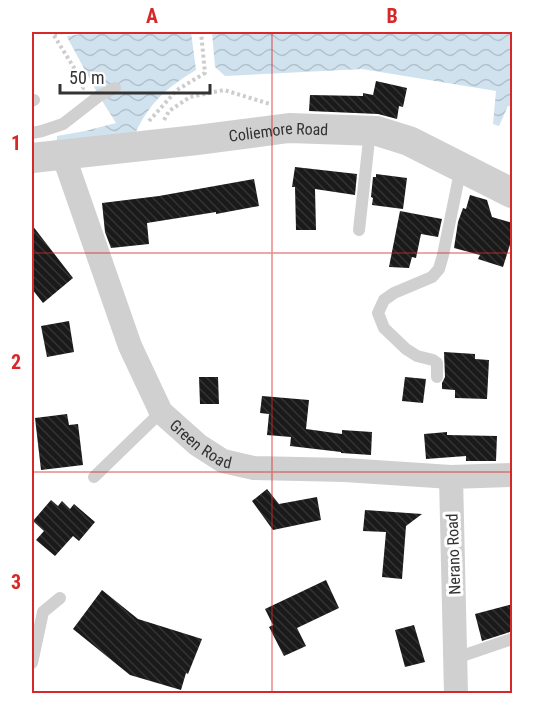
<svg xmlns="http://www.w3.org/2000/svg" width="544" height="725" viewBox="0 0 544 725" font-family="'Roboto Condensed',sans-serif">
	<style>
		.water { fill: url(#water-waves) }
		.building { fill: url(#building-back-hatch) }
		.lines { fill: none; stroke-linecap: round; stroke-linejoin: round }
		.path { stroke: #cdcdcd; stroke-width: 4; stroke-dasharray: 3 3; stroke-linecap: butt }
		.service { stroke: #d0d0d0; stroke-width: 12 }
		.minor { stroke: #d0d0d0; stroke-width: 24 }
		.tertiary { stroke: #d0d0d0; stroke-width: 30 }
		.grid { fill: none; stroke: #d62828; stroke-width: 1.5; stroke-opacity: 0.55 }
		.labels { text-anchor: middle; stroke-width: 6; stroke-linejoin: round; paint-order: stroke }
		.street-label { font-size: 16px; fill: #333; stroke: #fff }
		.neatline { fill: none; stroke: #d62828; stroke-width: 2 }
		.grid-label { font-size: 20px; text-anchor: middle; font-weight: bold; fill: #d62828 }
	</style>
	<defs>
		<pattern id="water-waves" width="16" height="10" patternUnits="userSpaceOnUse" patternTransform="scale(1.5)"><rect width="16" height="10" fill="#cfe2ee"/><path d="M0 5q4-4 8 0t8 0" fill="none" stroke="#b2c2cd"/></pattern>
		<pattern id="building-back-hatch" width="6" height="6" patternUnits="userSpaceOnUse" patternTransform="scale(1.5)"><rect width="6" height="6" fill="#1a1a1a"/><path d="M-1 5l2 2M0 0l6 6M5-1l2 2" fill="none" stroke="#333"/></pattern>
	</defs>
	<rect width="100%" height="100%" fill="#fff"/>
	<!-- water -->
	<path class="water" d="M 94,32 L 191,32 L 196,70 C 190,74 184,77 179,81 C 159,94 144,113 135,134 L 57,142 L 57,136 L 85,131 L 116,123 L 99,96 L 67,37 L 68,36 Z
		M 212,32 L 512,32 L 512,106 L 508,106 L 499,126 L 493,124 L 496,91 L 362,69 L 225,76 L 215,67 Z"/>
	<!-- building -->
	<path class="building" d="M 376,81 L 407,88 L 403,107 L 399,106 L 397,119 L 378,114 L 309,111 L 310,95 L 363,96 L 363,93 L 373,95 Z
		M 295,167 L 357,174 L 355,195 L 315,189 L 316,230 L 296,230 L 295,187 L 292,187 Z
		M 376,174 L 407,178 L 403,209 L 372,205 L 373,198 L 371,197 L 373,177 L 376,177 Z
		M 254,179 L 259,206 L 216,214 L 216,212 L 147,223 L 149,244 L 111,248 L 105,232 L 102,203 L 159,196 Z
		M 470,195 L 487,200 L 492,217 L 513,223 L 513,235 L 503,267 L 478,259 L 480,255 L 454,248 L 458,222 L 463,208 L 466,209 Z
		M 400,211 L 442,219 L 438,237 L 421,234 L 416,258 L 412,257 L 409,268 L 389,267 Z
		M 32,225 L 73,278 L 43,303 L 32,289 Z
		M 69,321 L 74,352 L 47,357 L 41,326 Z
		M 444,352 L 475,354 L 475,359 L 489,360 L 487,399 L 455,398 L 455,390 L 442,389 L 442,383 L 445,377 Z
		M 199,377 L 218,377 L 219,404 L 200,404 Z
		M 405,377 L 426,379 L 423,403 L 402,401 Z
		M 262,396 L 309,400 L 306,429 L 342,434 L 342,430 L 372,432 L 371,455 L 341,453 L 341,452 L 290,446 L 291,437 L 267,435 L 269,414 L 260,413 Z
		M 67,414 L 69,425 L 78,424 L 83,465 L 41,470 L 35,418 Z
		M 447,432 L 447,435 L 497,436 L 496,461 L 466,461 L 466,456 L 426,459 L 424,434 Z
		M 267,489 L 279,504 L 317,497 L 321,520 L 273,530 L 252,501 Z
		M 51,500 L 58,506 L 62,501 L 70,509 L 74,504 L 95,522 L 79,541 L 73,536 L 55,556 L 36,540 L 44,531 L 33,521 Z
		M 365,510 L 422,514 L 406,526 L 402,579 L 382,577 L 386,532 L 363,531 Z
		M 326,580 L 339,608 L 297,628 L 306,646 L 284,656 L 269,627 L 273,625 L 265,609 Z
		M 102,590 L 138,619 L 202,639 L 188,674 L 186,673 L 181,690 L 130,675 L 73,629 Z
		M 513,604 L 513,631 L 482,641 L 475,614 Z
		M 414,625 L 425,662 L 405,667 L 395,630 Z"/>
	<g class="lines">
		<!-- path -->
		<path class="path" d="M 63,32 L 53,34 L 76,71 L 83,88 L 82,89
			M 164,120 L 169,111 L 190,97 L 224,90 L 270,104
			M 149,121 L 177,90 L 205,73 L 201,32"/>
		<!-- service -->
		<path class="service" d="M 32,101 L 34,100
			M 32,133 L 42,131 L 63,124 L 99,96 L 115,88
			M 359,230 L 370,131
			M 437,377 L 437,363 L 433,360 L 417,356 L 406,349 L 384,328 L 378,313 L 384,300 L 394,293 L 432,277 L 439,269 L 443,255 L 461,167
			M 94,477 L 161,412
			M 456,658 L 512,639
			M 32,663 L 43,612 L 60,598"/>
		<!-- minor -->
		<g class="minor">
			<path id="s1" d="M 63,154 L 130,346 L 161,412 L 198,445 L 223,461 L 254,468 L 345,470 L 451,477"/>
			<path d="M 456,694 L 451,477 L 512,475"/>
		</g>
		<!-- tertiary -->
		<path class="tertiary" id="s2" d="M 32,158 L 197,140 L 289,128 L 377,131 L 409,141 L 512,193"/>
	</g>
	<!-- grid -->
	<path class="grid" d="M 272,32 L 272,694M 32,253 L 512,253M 32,472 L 512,472"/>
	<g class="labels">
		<!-- street labels -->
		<g class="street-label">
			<text dy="6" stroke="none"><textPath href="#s2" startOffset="248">Coliemore Road</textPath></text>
			<text dy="6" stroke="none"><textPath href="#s1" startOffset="328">Green Road</textPath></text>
			<text transform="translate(453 554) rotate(-92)" y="6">Nerano Road</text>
		</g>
	</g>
	<!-- border -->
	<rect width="544" height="725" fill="none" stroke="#ffffff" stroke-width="66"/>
	<!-- scale -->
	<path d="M60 84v9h150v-9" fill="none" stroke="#333333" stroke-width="3"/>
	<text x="69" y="84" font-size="18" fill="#333333" stroke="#ffffff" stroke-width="4.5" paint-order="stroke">50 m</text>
	<rect x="33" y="33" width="478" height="659" class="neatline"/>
	<g class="grid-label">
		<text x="152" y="23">A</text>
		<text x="392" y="23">B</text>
		<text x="16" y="150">1</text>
		<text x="16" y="369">2</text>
		<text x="16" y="589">3</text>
	</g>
</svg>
